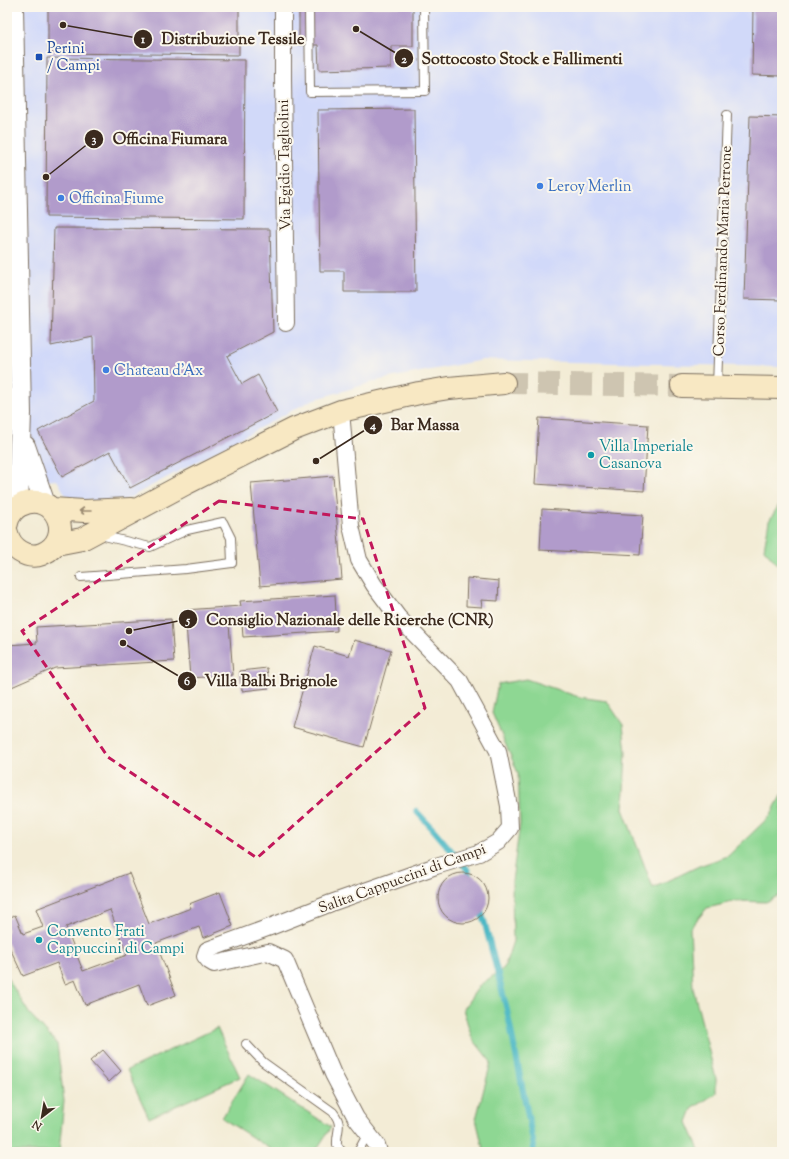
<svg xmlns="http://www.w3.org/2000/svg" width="789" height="1159" viewBox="0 0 789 1159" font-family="'Sorts Mill Goudy',serif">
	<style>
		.built { fill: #d1d9f9 }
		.green { fill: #8ed793; stroke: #648058 }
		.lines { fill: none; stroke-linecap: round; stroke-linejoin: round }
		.stream { stroke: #4bb8c5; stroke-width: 6 }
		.building { fill: #b19bcb; fill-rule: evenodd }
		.secondary-tunnel { stroke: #cec5b1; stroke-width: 22; stroke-dasharray: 22 11; stroke-linecap: butt }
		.service-casing { stroke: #7b6e5e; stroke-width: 10 }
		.minor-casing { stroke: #7b6e5e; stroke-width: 18 }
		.tertiary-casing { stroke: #7b6e5e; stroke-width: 22 }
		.secondary-casing { stroke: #7b6e5e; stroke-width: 24 }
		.service { stroke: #fff; stroke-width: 8 }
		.minor { stroke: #fff; stroke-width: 16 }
		.tertiary { stroke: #fff; stroke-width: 20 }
		.secondary { stroke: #f8e8c3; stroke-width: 22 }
		.oneway { stroke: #9a8970 }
		.marked { fill: none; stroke: #c2185b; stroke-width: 3; stroke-dasharray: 8 5; stroke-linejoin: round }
		.transit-dot { fill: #1a4fb4; stroke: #fbf7ec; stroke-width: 1.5 }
		.shop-dot { fill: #3f7fe0; stroke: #fbf7ec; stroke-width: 1.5 }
		.culture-dot { fill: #0f9aa8; stroke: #fbf7ec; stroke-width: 1.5 }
		.labels { text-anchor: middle; stroke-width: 4; stroke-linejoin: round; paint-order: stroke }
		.transit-label { font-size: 15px; fill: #164399; stroke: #fbf7ec; text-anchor: start }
		.street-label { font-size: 15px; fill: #3b2a1e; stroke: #fbf7ec }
		.shop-label { font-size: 15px; fill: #366cbe; stroke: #fbf7ec; text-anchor: start }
		.culture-label { font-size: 15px; fill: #0d838f; stroke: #fbf7ec; text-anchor: start }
		.leader { fill: none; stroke: #3b2a1e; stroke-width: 1.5 }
		.callout-dot { fill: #3b2a1e; stroke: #fbf7ec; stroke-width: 1.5 }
		.mark-label { font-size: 12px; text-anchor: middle; font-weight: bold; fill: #fff }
		.callout-label { font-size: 16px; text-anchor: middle; font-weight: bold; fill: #3b2a1e; stroke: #fbf7ec; stroke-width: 4; stroke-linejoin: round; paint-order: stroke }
	</style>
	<rect width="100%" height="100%" fill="#fbf7ec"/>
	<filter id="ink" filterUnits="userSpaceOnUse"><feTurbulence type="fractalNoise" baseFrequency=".025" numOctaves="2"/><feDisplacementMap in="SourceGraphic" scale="8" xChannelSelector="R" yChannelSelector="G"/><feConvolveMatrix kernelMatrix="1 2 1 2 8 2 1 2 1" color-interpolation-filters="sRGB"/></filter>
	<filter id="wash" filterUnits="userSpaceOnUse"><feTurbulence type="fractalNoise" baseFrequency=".012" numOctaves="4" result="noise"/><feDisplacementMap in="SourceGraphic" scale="16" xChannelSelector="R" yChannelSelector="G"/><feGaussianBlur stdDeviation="0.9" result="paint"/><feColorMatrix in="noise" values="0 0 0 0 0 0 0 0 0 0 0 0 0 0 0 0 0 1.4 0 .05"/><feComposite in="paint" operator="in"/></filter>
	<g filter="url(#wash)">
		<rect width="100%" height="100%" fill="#f3ecd6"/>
		<!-- built -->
		<path class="built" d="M 7,7 L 782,7 L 782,367 L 482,360 L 384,379 L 312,400 L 123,501 L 93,506 L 66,496 L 57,480 L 7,484 Z"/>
		<!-- green -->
		<path class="green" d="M 782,500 L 782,569 L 764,549 L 769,521 Z
			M 526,679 L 579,697 L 607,701 L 623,725 L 626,752 L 623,809 L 653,888 L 699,866 L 728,856 L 770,816 L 782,794 L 782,894 L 766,902 L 737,901 L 707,908 L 690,928 L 693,988 L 716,1079 L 716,1093 L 692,1109 L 687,1122 L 700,1152 L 485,1152 L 483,1148 L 476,1119 L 491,1062 L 472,1038 L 463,1009 L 480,985 L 504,968 L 513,941 L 512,881 L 520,824 L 518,773 L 492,713 L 498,684 Z
			M 7,977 L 29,1013 L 57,1044 L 64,1101 L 59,1152 L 7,1152 Z
			M 217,1028 L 240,1077 L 149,1118 L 127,1070 Z
			M 249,1074 L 331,1127 L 315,1152 L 275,1152 L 222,1118 Z"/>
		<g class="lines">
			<!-- stream -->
			<path class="stream" d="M 416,811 L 432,828 L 467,869 L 485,924 L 507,1010 L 534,1146 L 533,1152"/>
		</g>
		<g id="blocks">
			<!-- building -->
			<path class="building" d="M 48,7 L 239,7 L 239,55 L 48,53 Z
				M 299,7 L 413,7 L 413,46 L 391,46 L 391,68 L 319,70 L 318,45 L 299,45 Z
				M 753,7 L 782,7 L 782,76 L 752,75 Z
				M 47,58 L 245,60 L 244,219 L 46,217 Z
				M 414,109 L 416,292 L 344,292 L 344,271 L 320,271 L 318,110 Z
				M 750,116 L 782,117 L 782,300 L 744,299 Z
				M 54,228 L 270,229 L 273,332 L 227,356 L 242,384 L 258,375 L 277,412 L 130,488 L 110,451 L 62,477 L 38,431 L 94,401 L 93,337 L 51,346 Z
				M 539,418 L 648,425 L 644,491 L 535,484 Z
				M 333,476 L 342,579 L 260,586 L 251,483 Z
				M 542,509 L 643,515 L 640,555 L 540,550 Z
				M 467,578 L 499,581 L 498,601 L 481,600 L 482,607 L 466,606 Z
				M 335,595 L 337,631 L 243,637 L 242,624 L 229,624 L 233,675 L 190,678 L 185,610 L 241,606 L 240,601 Z
				M 171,619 L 174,661 L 55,668 L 7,689 L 7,645 L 37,643 L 36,627 Z
				M 354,640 L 391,650 L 364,747 L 292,727 L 315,646 L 349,656 Z
				M 267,668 L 269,688 L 242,691 L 240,671 Z
				M438 898a25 25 0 1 1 50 0a25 25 0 1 1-50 0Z
				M 129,873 L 149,924 L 191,908 L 189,904 L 220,892 L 233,926 L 203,938 L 199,927 L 156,943 L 176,995 L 147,1006 L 139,984 L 85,1005 L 75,980 L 65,984 L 57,963 L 23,976 L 7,942 L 7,919 L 15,915 L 23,934 L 43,927 L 36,909 ZM 110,910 L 127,955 L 83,971 L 66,927 Z
				M 103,1050 L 121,1071 L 109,1082 L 90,1061 Z"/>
		</g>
	</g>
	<g filter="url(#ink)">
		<use href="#blocks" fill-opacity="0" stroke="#7b6e5e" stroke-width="1"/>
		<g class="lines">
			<!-- secondary-tunnel -->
			<path class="secondary-tunnel" d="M 504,383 L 682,386"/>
			<!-- service casing -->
			<g class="service-casing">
				<path id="service" d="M 309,7 L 310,92 L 425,91 L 424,7
					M 717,386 L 727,115
					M 81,577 L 186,569 L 232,563 L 231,538 L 223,522 L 187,530 L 150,547 L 100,535
					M 246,1044 L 263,1062 L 333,1112 C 344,1126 336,1130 337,1145 L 342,1152
					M 356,1152 L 359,1150 L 368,1133"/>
			</g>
			<!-- minor casing -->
			<g class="minor-casing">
				<path id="minor" d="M 283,7 L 283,79 L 286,323
					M 341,411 L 351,526 L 359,560 L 374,585 L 398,617 L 460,681 L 498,751 L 509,806 L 510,828 L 498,842 L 479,853 L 436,866 L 331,903 L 270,927 L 207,950 L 205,956 L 209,961 L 214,964 L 268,952 L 285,960 L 333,1074 L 356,1118 L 377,1145 L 379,1152"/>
			</g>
			<!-- tertiary casing -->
			<g class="tertiary-casing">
				<path id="tertiary" d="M 13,7 L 21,413 L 18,506
					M 25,446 L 45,504"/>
			</g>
			<!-- secondary casing -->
			<g class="secondary-casing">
				<path id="secondary" d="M 682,386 L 782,388
					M 52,509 L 84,511 L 131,509
					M 7,523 C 8,516 14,508 21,505 C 56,489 77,539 42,554 C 27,560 10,548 7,533
					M 56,544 L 82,539 L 185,484 L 294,429 L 341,411 L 419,393 L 449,388 L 504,383"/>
			</g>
			<!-- service -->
			<use href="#service" class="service"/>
			<!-- minor -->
			<use href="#minor" class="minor"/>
			<!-- tertiary -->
			<use href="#tertiary" class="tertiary"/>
			<!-- secondary -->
			<use href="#secondary" class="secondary"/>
		</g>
		<!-- one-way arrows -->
		<defs><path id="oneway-shaft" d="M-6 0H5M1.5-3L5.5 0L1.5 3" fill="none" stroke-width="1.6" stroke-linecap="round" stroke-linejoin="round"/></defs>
		<use class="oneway" href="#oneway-shaft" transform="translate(85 511) rotate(-180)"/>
	</g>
	<!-- marked area -->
	<path class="marked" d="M 219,501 L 363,519 L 425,708 L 257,858 L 108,757 L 22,631 Z"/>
	<!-- markers -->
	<rect class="transit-dot" x="35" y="53" width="8" height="8" rx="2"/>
	<g class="shop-dot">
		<circle cx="540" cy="186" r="4"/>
		<circle cx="61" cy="198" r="4"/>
		<circle cx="106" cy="370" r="4"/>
	</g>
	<g class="culture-dot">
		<circle cx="591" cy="455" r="4"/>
		<circle cx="39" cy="940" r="4"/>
	</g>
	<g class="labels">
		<!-- transit labels -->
		<g class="transit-label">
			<text x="47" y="53">Perini<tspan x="47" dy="17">/ Campi</tspan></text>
		</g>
		<!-- street labels -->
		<g class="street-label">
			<text transform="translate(284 165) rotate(-91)" y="5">Via Egidio Tagliolini</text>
			<text transform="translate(722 251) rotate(-88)" y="5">Corso Ferdinando Maria Perrone</text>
			<text transform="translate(402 878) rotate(-20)" y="5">Salita Cappuccini di Campi</text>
		</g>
		<!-- shop labels -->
		<g class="shop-label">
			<text x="548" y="191">Leroy Merlin</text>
			<text x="69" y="203">Officina Fiume</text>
			<text x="114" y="375">Chateau d'Ax</text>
		</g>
		<!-- culture labels -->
		<g class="culture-label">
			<text x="599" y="451">Villa Imperiale<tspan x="599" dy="17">Casanova</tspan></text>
			<text x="47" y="936">Convento Frati<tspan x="47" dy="17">Cappuccini di Campi</tspan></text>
		</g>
	</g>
	<!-- callouts -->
	<path class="leader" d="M63 25L143 39M356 29L404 58M46 177L94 139M316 461L373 425M129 631L188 619M123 643L187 681"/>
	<g class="callout-dot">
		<circle cx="63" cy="25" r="4"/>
		<circle cx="356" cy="29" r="4"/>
		<circle cx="46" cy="177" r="4"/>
		<circle cx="316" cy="461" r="4"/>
		<circle cx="129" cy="631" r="4"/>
		<circle cx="123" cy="643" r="4"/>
		<circle cx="143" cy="39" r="10"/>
		<circle cx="404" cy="58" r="10"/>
		<circle cx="94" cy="139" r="10"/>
		<circle cx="373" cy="425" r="10"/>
		<circle cx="188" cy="619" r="10"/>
		<circle cx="187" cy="681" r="10"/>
	</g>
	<g class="mark-label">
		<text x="143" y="43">1</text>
		<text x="404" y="63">2</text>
		<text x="94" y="143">3</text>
		<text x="373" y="429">4</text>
		<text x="188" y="624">5</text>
		<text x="187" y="685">6</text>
	</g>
	<g class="callout-label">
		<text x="233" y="44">Distribuzione Tessile</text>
		<text x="522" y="64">Sottocosto Stock e Fallimenti</text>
		<text x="170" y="144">Officina Fiumara</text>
		<text x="425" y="430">Bar Massa</text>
		<text x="350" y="625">Consiglio Nazionale delle Ricerche (CNR)</text>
		<text x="271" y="686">Villa Balbi Brignole</text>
	</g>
	<!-- margin -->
	<rect width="789" height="1159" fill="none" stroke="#fbf7ec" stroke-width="24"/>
	<!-- north arrow -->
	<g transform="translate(42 1117) rotate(211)" stroke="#fbf7ec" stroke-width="3" paint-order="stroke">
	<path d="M0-3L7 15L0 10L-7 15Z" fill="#3b2a1e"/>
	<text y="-6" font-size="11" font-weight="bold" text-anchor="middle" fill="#3b2a1e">N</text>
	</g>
</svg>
